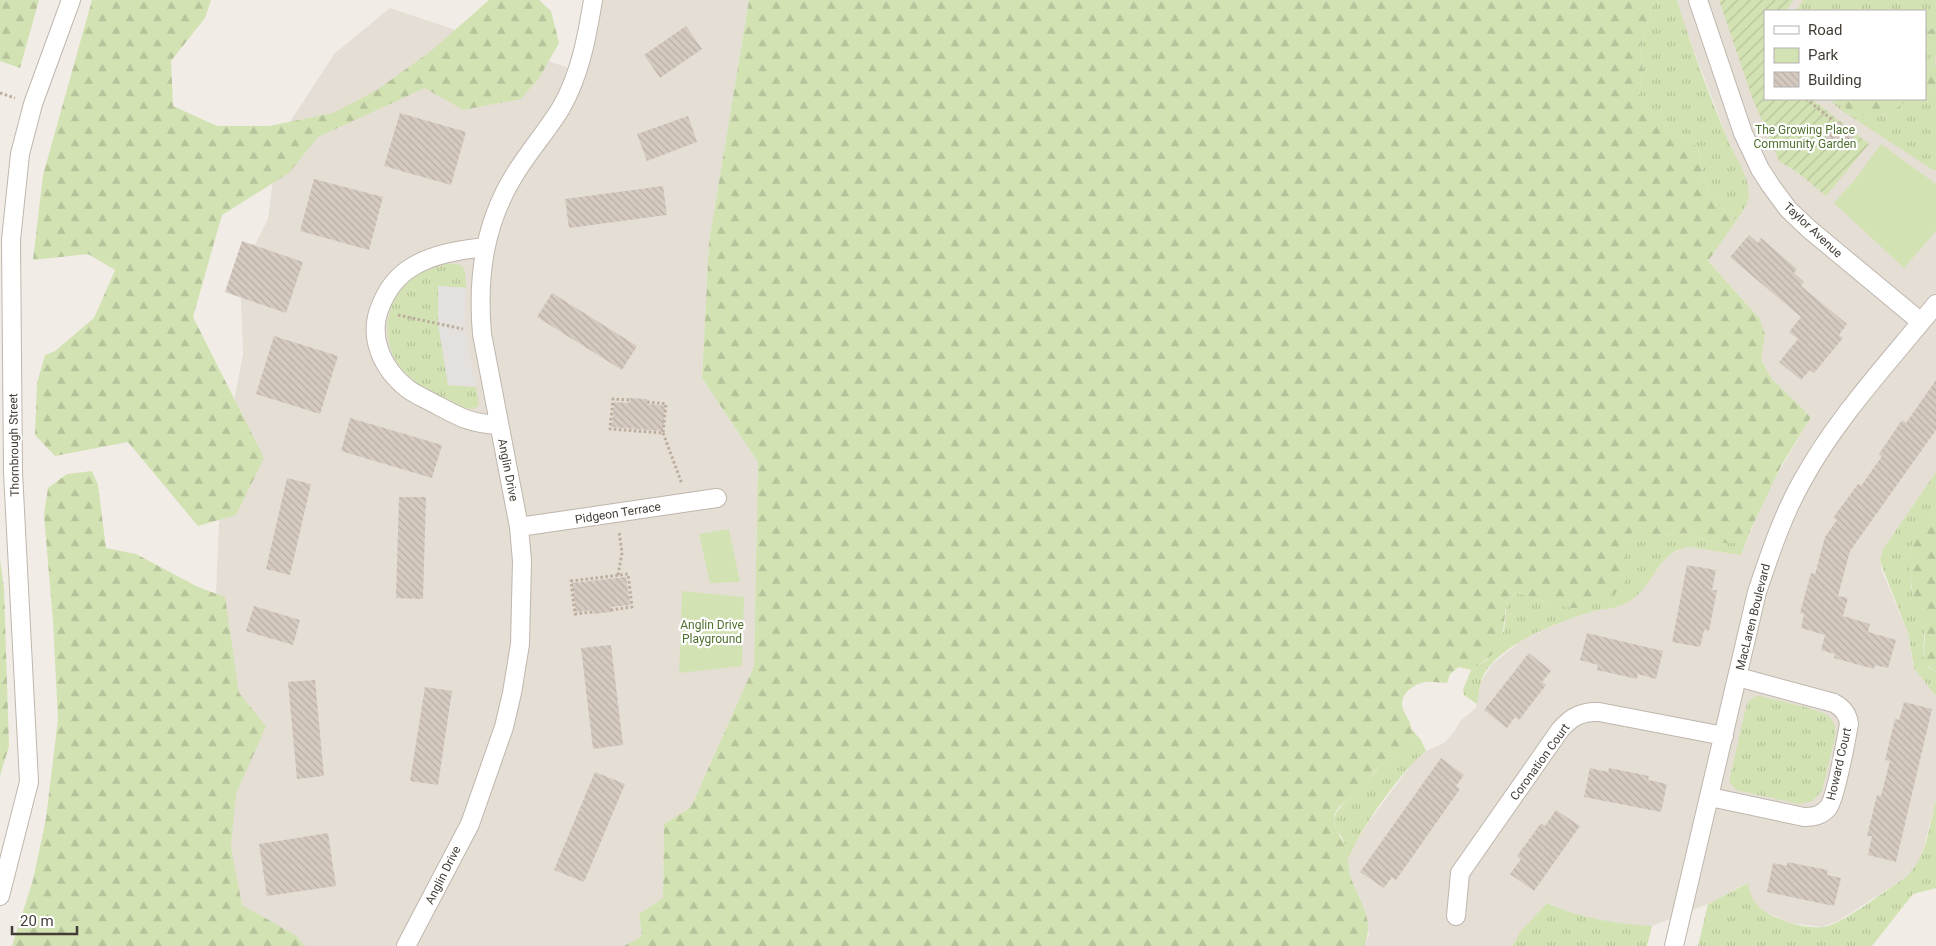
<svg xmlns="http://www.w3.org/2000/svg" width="1936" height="946" viewBox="0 0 1936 946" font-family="Roboto,sans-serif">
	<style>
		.residential { fill: #e5ded5; fill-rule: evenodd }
		.grass { fill: url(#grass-tufts) }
		.forest { fill: url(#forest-firs) }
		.park { fill: #d3e2b3 }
		.garden { fill: url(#garden-furrows) }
		.parking { fill: #e3e0de }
		.building { fill: url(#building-back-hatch) }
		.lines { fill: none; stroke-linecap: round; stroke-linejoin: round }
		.minor-casing { stroke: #bfb6ad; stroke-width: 20 }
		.path { stroke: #bcad9d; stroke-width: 3; stroke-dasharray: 2.5 2.5; stroke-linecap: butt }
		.minor { stroke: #fff; stroke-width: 18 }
		.labels { text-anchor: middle; stroke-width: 4.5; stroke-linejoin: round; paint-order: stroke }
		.park-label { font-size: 12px; fill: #50702f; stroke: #fff }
		.street-label { font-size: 12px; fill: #443d36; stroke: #fff }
	</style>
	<defs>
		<pattern id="grass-tufts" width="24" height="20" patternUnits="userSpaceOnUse" patternTransform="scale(1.25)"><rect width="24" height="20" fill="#d3e2b3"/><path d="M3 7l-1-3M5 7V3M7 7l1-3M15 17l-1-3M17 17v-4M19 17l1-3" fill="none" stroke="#b6c39b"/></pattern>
		<pattern id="forest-firs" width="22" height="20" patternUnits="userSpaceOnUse" patternTransform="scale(1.25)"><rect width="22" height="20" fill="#d3e2b3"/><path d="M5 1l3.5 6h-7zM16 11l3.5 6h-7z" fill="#b6c39b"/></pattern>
		<pattern id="garden-furrows" width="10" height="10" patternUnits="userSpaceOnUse" patternTransform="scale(1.25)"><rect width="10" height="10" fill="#d3e2b3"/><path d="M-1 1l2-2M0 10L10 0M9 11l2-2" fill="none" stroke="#b6c39b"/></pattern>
		<pattern id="building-back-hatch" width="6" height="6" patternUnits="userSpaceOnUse" patternTransform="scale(1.25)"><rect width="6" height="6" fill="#d5cac0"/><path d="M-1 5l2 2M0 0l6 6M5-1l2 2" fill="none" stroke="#b8aea6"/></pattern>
	</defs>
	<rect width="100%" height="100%" fill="#f1ede6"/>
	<!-- residential -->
	<path class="residential" d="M 594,0 L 749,0 L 709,242 L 702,378 L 758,462 L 754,666 L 691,807 L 664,824 L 663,898 L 639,914 L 642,936 L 624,946 L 164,946 L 210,744 L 221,469 L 243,354 L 240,274 L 268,219 L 278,140 L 335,53 L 390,8 L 572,69 Z
		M 1677,0 L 1936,0 L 1936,472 L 1883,549 L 1880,559 L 1882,571 L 1908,633 L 1913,665 L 1936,696 L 1936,800 L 1922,855 L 1913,871 L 1905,878 L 1840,920 L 1822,927 L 1790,923 L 1765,912 L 1758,907 L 1751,897 L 1747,883 L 1708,904 L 1652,926 L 1619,924 L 1591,919 L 1570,913 L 1548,903 L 1520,932 L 1512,946 L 1364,946 L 1369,935 L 1365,910 L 1356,894 L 1349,872 L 1348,861 L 1351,850 L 1368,823 L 1416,758 L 1426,751 L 1444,743 L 1454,732 L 1461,720 L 1476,708 L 1480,683 L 1492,664 L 1521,641 L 1560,622 L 1588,613 L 1619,606 L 1652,576 L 1667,557 L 1682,548 L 1689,547 L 1741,555 L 1767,492 L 1811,417 L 1772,379 L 1761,360 L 1765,335 L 1760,319 L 1708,261 L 1744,209 L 1749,196 L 1748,189 L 1746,179 L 1728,140 L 1686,30 ZM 1765,11 L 1925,11 L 1925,99 L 1765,99 Z"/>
	<!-- grass -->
	<path class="grass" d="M 1655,0 L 1677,0 C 1691,47 1709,95 1728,140 C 1735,157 1748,174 1749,193 C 1749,204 1742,212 1736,221 L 1713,200 L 1703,175 L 1698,149 L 1689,138 L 1672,130 L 1654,117 L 1639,94 L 1643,70 L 1640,46 Z
		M 1803,0 L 1936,0 L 1936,27 L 1931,29 L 1925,35 L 1925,11 L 1796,11 Z
		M 1925,42 L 1936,48 L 1935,66 L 1925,68 Z
		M 1936,85 L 1936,169 L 1933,170 L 1841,110 L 1828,99 L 1863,116 L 1884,115 L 1909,99 L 1925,99 L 1925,90 Z
		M 446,264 C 466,261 466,271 466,288 L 439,286 L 448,385 L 476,387 L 479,405 L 474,409 L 465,408 C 446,398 421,389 406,374 C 377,345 383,297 417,275 C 426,270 436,267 446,264 Z
		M 1936,472 L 1936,516 L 1932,519 L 1911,547 L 1910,567 L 1911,586 L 1925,629 L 1923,656 L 1929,668 L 1936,672 L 1936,696 L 1914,668 L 1908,633 L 1881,564 L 1880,559 L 1883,549 Z
		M 1751,529 L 1741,555 L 1689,547 C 1658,550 1653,589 1628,602 C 1617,609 1601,609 1588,613 C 1555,623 1502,644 1484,674 C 1479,684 1479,694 1477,704 L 1464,695 L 1463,690 L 1471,670 L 1488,659 L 1504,631 L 1507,601 L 1516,593 L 1529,596 L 1551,603 L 1621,544 L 1627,535 L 1639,530 L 1662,536 L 1686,533 L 1713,542 L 1742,538 Z
		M 1760,696 C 1773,700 1820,709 1828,716 C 1835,721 1836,729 1835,737 L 1822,791 L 1812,801 L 1799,804 L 1736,790 L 1729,781 L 1747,703 L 1753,697 Z
		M 1412,730 L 1421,740 L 1426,751 C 1404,767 1355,835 1348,861 L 1346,848 L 1342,837 L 1336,830 L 1334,820 L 1336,813 L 1344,803 L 1364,788 L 1379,766 L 1392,759 L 1410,740 Z
		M 1936,800 L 1936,888 L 1913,894 L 1872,946 L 1698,946 L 1708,904 L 1748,883 C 1751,901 1758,909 1775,917 C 1788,923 1808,929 1823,927 C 1842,925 1887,889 1905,878 C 1927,858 1929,827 1936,800 Z
		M 1547,903 C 1582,919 1613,923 1652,926 L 1647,946 L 1512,946 L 1520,932 Z"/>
	<!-- forest -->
	<path class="forest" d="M 0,0 L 39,0 L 20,68 L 0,61 Z
		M 92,0 L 211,0 L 205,18 L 171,61 L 173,106 L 217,126 L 269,126 L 333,113 L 377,90 L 431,51 L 489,0 L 539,0 L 551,11 L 559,43 L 539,78 L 521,99 L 463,110 L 425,88 L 318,137 L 289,173 L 222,215 L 193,317 L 264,458 L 236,515 L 198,526 L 128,442 L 55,456 L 35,435 L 37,383 L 45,355 L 55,351 L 94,318 L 115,270 L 88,254 L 33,260 L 43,175 Z
		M 749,0 L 1655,0 L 1640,46 L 1643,70 L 1639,94 L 1654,117 L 1672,130 L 1689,138 L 1698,149 L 1703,175 L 1713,200 L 1736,221 L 1708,261 L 1760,319 L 1765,335 L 1761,360 L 1772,379 L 1811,417 L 1781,466 L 1751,529 L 1742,538 L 1734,543 L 1725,543 L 1713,542 L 1686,533 L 1662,536 L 1639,531 L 1627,535 L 1621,544 C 1624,551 1628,558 1629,566 C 1634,590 1593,609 1573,608 C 1553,606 1535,596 1516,593 L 1507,601 C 1500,641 1509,646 1471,670 L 1459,667 L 1450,674 L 1447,683 C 1440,683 1432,681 1425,682 C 1415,684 1402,692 1402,704 C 1403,717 1417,724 1410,740 C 1407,747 1398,755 1392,759 C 1388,762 1382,763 1379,766 C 1374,771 1370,780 1366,785 C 1358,797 1333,803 1334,821 C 1335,831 1343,839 1346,848 C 1348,857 1348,866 1350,875 C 1358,901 1376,918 1364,946 L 624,946 L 642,936 L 639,914 L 663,898 L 664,824 L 691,807 L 754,666 L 758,462 L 702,378 L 709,242 Z
		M 1936,27 L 1936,48 L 1925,42 L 1925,35 L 1931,29 Z
		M 1936,66 L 1936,85 L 1925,90 L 1925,68 Z
		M 1831,99 L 1909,99 C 1878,123 1864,121 1831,99 Z
		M 92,471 L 98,485 L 106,548 L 136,554 L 198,587 L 225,597 L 239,693 L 266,726 L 236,794 L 231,847 L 242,905 L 295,935 L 305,946 L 12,946 L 33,880 L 46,818 L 58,719 L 53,622 L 44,515 L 48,488 L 67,474 Z
		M 1936,516 L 1936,672 C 1914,659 1929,646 1924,627 C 1922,621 1919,615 1917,609 C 1911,590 1904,548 1918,531 C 1923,525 1930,520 1936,516 Z
		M 0,560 L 4,588 L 9,746 L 0,776 Z"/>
	<!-- park -->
	<path class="park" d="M 1881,144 L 1936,184 L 1936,231 L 1904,268 L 1834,203 L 1857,177 Z
		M 729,529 L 740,582 L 710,583 L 699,534 Z
		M 682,591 L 744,597 L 742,666 L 679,673 Z"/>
	<!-- garden -->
	<path class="garden" d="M 1719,0 L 1793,0 L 1786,11 L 1765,11 L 1765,99 L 1812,99 L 1869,144 L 1826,196 L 1797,172 L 1779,161 L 1752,97 Z"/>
	<!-- parking -->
	<path class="parking" d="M 438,286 L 466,288 L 465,330 L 476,387 L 448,385 L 438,324 Z"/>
	<!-- building -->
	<path class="building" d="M 686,26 L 702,49 L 660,78 L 644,55 Z
		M 400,113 L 466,132 L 451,185 L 384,166 Z
		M 688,116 L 697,142 L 647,161 L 637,134 Z
		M 1838,121 L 1855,135 L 1842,151 L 1825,138 Z
		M 314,179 L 383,197 L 369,250 L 300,231 Z
		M 663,186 L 667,215 L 569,228 L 565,199 Z
		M 1749,235 L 1758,243 L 1761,238 L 1797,269 L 1794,273 L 1804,282 L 1801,286 L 1847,324 L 1839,335 L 1843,338 L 1814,373 L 1810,370 L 1801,380 L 1779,362 L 1798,339 L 1789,332 L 1801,317 L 1730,257 Z
		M 242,241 L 303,262 L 286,313 L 225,292 Z
		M 552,293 L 637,346 L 622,370 L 537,317 Z
		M 274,336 L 338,356 L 320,414 L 256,394 Z
		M 1936,380 L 1936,430 L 1850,551 L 1838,596 L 1848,598 L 1843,616 L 1870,624 L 1868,632 L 1896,640 L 1888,668 L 1875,665 L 1874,669 L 1834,658 L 1835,654 L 1821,650 L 1825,635 L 1801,628 L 1804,614 L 1800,613 L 1811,573 L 1815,574 L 1825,537 L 1837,520 L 1833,518 L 1858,484 L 1861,486 L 1882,456 L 1879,454 L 1902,420 L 1906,423 Z
		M 630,398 L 647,399 L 647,404 L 665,406 L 663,431 L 612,427 L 614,402 L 629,403 Z
		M 350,418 L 442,445 L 432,478 L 341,451 Z
		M 287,478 L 311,484 L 290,575 L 266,569 Z
		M 399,497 L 426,497 L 423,599 L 396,598 Z
		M 1687,565 L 1716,570 L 1712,590 L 1717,590 L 1709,631 L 1704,630 L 1700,647 L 1672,642 Z
		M 626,577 L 630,605 L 611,607 L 611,612 L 593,614 L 592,610 L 576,612 L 572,583 Z
		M 254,606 L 300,620 L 293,645 L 246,631 Z
		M 1587,633 L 1663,651 L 1656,679 L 1638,674 L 1637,679 L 1597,670 L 1598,665 L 1580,660 Z
		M 611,645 L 623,745 L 593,749 L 581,648 Z
		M 1529,653 L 1551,671 L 1542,682 L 1546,685 L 1519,720 L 1515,717 L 1507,728 L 1484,710 Z
		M 315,680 L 324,776 L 297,779 L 288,682 Z
		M 425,687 L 452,691 L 438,785 L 410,781 Z
		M 1904,702 L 1932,709 L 1896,862 L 1868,855 L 1872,836 L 1867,836 L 1877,795 L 1881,796 L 1890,761 L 1885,760 L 1895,719 L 1899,720 Z
		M 1441,758 L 1464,775 L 1456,786 L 1460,789 L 1396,880 L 1392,877 L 1384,888 L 1360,872 Z
		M 1590,768 L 1608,772 L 1609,768 L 1649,776 L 1648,780 L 1667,784 L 1661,812 L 1584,797 Z
		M 595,772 L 625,784 L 584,882 L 554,870 Z
		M 1556,810 L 1580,826 L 1534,891 L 1510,874 L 1521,859 L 1517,856 L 1541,823 L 1545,826 Z
		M 328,833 L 336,886 L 267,896 L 259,844 Z
		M 1787,862 L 1828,870 L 1827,875 L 1841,878 L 1834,906 L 1767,892 L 1773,863 L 1787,866 Z"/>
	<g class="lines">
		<!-- minor casing -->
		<g class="minor-casing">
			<path id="minor" d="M 1698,0 L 1743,133 L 1760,169 L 1771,186 L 1788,209 L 1809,229 L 1921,322
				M 485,247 C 459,250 433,254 412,267 C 397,276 387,290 381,305 C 367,336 382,369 408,389 C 416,395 426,399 435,404 C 459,417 471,424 499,425
				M 519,527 L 717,498
				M 1710,797 L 1804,817 C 1813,817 1821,816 1828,808 C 1836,798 1846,740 1849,724 C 1848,714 1843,708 1834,703 L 1738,677
				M 0,896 L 29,782 L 13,472 L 11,240 L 20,154 L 33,104 L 71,0
				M 1456,916 L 1460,873 L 1560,730 C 1571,717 1582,711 1599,712 L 1724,736
				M 406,946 L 470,824 L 504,727 L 512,693 L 520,644 L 522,561 L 519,527 L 482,334 C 477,277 484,223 515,174 C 529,151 547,131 561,108 C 580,75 587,37 593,0
				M 1674,946 L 1757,592 C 1770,554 1782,517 1801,483 C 1836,418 1890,361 1936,304"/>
		</g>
		<!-- path -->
		<path class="path" d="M 0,93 L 15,98
			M 1806,99 L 1834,121
			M 398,315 L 463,329
			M 629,400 L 613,399 L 610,429 L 663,433 L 666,404 L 647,402
			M 663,433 L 682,484
			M 618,575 L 622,553 L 619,531
			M 592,612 L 575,614 L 571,581 L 628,574 L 632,607 L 611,610"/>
		<!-- minor -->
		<use href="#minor" class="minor"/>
	</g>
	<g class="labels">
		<!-- park labels -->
		<g class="park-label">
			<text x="1805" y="134">The Growing Place<tspan x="1805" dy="14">Community Garden</tspan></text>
			<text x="712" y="629">Anglin Drive<tspan x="712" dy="14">Playground</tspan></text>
		</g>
		<!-- street labels -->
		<g class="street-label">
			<text transform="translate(1813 230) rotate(43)" y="4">Taylor Avenue</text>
			<text transform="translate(14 445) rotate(-91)" y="4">Thornbrough Street</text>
			<text transform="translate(508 470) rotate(79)" y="4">Anglin Drive</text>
			<text transform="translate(618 513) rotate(-9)" y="4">Pidgeon Terrace</text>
			<text transform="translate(1753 617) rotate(-76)" y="4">MacLaren Boulevard</text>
			<text transform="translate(1540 762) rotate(-54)" y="4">Coronation Court</text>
			<text transform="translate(1839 764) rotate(-77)" y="4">Howard Court</text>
			<text transform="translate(443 875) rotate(-63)" y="4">Anglin Drive</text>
		</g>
	</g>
	<!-- legend -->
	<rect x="1764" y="10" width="162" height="90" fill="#ffffff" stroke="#b4b1af"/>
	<rect x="1774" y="26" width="25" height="8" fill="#ffffff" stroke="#b4b1af"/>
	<text x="1808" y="35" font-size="15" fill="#443d36">Road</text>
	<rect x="1774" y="48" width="25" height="15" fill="#d3e2b3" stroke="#b4b1af"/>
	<text x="1808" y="60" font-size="15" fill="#443d36">Park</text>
	<rect x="1774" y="72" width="25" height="15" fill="url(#building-back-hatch)" stroke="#b4b1af"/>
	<text x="1808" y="85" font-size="15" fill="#443d36">Building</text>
	<!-- scale -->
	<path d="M12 926v8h65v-8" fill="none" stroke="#443d36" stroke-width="2.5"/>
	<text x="20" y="926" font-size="15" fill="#443d36" stroke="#ffffff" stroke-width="4" paint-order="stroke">20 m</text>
</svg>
